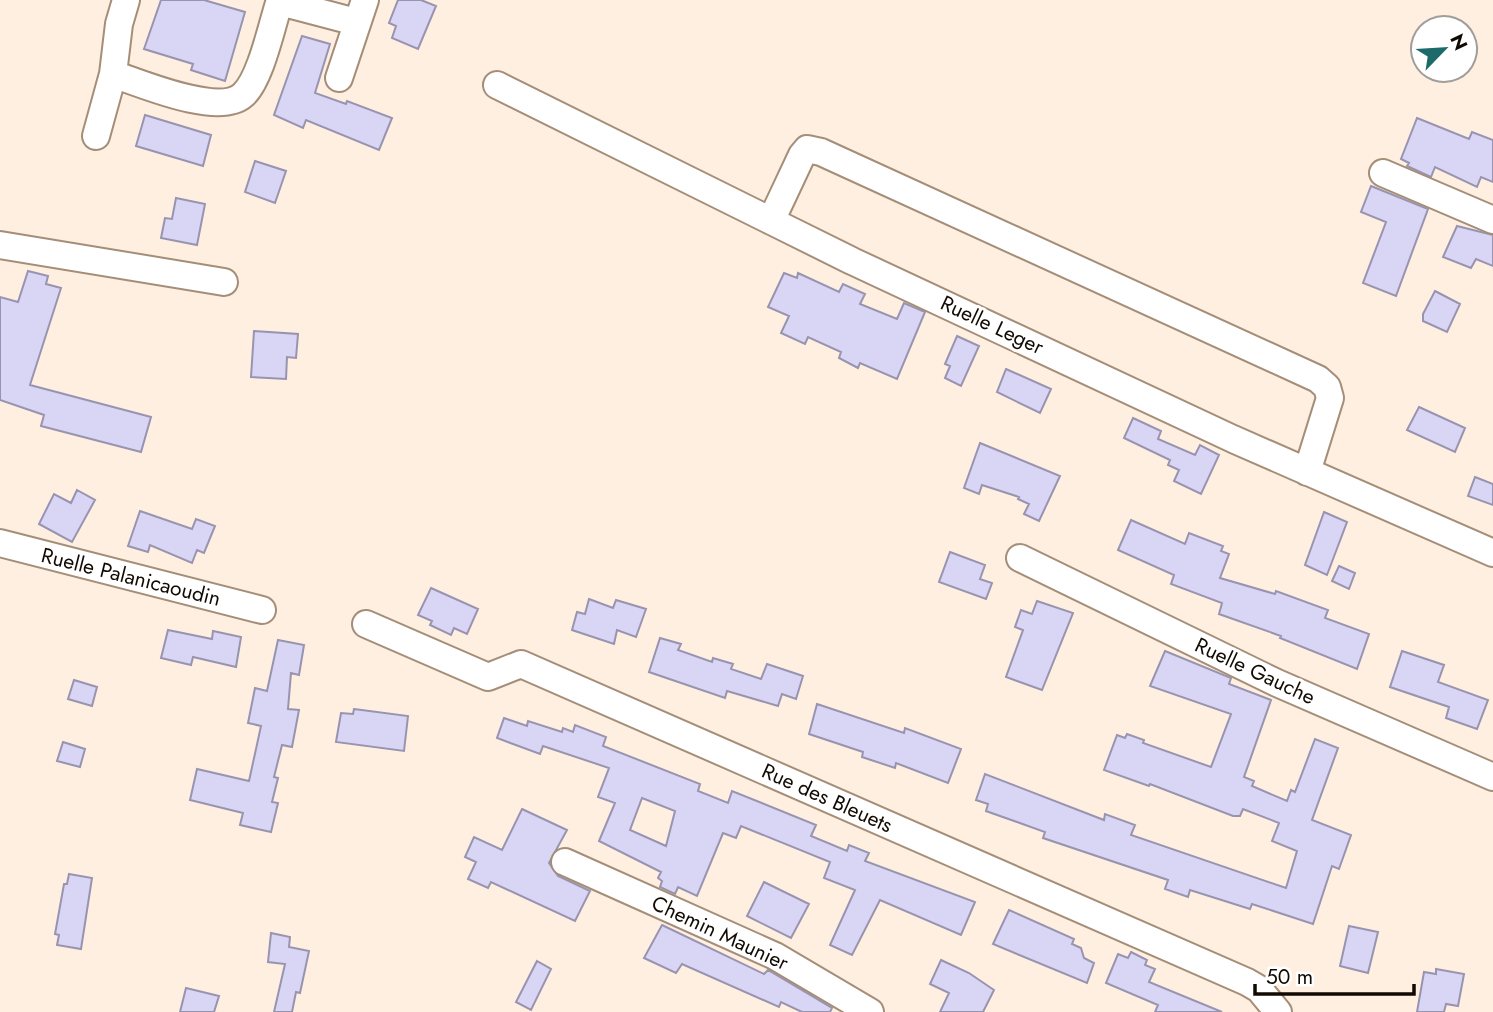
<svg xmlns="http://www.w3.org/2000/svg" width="1493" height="1012" viewBox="0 0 1493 1012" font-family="Jost,sans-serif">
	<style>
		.building { fill: #d9d5f4; stroke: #9894b0; stroke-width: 2; fill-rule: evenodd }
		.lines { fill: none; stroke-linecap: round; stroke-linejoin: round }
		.minor-casing { stroke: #a58e78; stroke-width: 30 }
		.minor { stroke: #fff; stroke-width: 26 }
		.labels { text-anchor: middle; stroke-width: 6; stroke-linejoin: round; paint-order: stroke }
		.street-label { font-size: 21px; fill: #110a03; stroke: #fff }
	</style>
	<rect width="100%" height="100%" fill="#feefe1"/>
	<!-- building -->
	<path class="building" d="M 161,0 L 204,0 L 245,12 L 225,81 L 191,70 L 193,64 L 144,49 Z
		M 398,0 L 421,0 L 436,6 L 418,49 L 392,38 L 396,26 L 389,23 Z
		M 302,36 L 330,44 L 315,93 L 346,104 L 347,101 L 392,118 L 379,150 L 306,120 L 303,128 L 274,115 Z
		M 145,115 L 211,135 L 203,166 L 136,146 Z
		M 1417,118 L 1469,139 L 1472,132 L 1493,140 L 1493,182 L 1481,177 L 1477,187 L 1435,167 L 1431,177 L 1407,166 L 1409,163 L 1401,159 Z
		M 255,161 L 286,171 L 275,203 L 245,192 Z
		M 1371,186 L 1428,209 L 1396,296 L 1363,283 L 1386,222 L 1361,212 Z
		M 176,198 L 205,204 L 197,245 L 161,238 L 165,218 L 172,219 Z
		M 1457,226 L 1493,235 L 1493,266 L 1476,259 L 1471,268 L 1443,257 Z
		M 28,271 L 48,276 L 46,284 L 61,288 L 30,385 L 151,417 L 141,452 L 41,426 L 44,415 L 0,400 L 0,297 L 18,302 Z
		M 784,273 L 797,278 L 798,273 L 839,292 L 843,284 L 865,294 L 860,304 L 897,319 L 904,303 L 925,312 L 897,379 L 860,363 L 858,368 L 839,358 L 841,352 L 808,337 L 805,344 L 781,333 L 789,316 L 768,307 Z
		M 1435,291 L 1460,304 L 1447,332 L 1423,321 L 1423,314 Z
		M 254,331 L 298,334 L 296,358 L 287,357 L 286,379 L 251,377 Z
		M 957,336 L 979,346 L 961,386 L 945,378 L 950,366 L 945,364 Z
		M 1006,369 L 1051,389 L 1040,413 L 997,392 Z
		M 1419,407 L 1465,428 L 1455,452 L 1407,430 Z
		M 1133,418 L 1161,431 L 1158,439 L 1195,455 L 1200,445 L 1219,455 L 1201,494 L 1174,481 L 1179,470 L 1168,465 L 1170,460 L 1124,438 Z
		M 980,443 L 1060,476 L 1039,521 L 1024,514 L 1029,504 L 1018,499 L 1019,497 L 982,485 L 979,494 L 964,488 Z
		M 1475,477 L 1493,484 L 1493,505 L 1468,496 Z
		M 77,490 L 95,500 L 72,542 L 39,524 L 54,494 L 71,503 Z
		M 140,511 L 192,529 L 196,519 L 215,526 L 204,553 L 197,550 L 192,563 L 150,545 L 148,552 L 128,546 Z
		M 1324,512 L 1347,522 L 1327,575 L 1305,565 Z
		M 1131,520 L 1185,544 L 1189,533 L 1223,546 L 1221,551 L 1229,554 L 1220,578 L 1275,594 L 1276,591 L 1328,610 L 1325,618 L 1369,634 L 1357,669 L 1280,638 L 1281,636 L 1219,614 L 1222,603 L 1171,584 L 1174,575 L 1118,550 Z
		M 950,552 L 985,565 L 980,579 L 992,583 L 986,599 L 939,582 Z
		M 1339,566 L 1355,573 L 1349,589 L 1332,581 Z
		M 431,588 L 478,609 L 467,634 L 454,628 L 451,635 L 430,625 L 432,621 L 418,615 Z
		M 589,599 L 613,608 L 616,600 L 646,609 L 636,637 L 617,630 L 614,644 L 572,630 L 577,612 L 585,614 Z
		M 1037,601 L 1073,613 L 1042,690 L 1006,677 L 1023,630 L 1015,627 L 1021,610 L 1032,614 Z
		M 168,630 L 212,639 L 213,631 L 241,637 L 236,667 L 193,657 L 191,665 L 161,658 Z
		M 660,638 L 681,644 L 678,650 L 712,662 L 713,658 L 733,664 L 731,669 L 761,679 L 767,664 L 803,676 L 796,699 L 782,694 L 778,706 L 727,691 L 725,698 L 649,672 Z
		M 278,640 L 304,645 L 299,675 L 291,673 L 288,709 L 299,710 L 292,747 L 282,745 L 274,777 L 278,778 L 272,802 L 278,803 L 271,832 L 240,825 L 243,813 L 190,800 L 197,769 L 249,781 L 261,726 L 248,723 L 255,688 L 267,691 Z
		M 1165,651 L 1231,678 L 1229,684 L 1271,700 L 1244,777 L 1254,781 L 1252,786 L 1287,801 L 1291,790 L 1295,792 L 1315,739 L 1338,748 L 1312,820 L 1351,835 L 1339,869 L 1332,866 L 1313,924 L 1252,904 L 1250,909 L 1190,890 L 1188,897 L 1165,889 L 1168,880 L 1043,838 L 1045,832 L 986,811 L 988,804 L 976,800 L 985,774 L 1104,820 L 1105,814 L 1135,825 L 1131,835 L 1286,888 L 1297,851 L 1272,841 L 1279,823 L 1243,809 L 1240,816 L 1233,816 L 1150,784 L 1149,786 L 1104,770 L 1117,735 L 1125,738 L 1127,734 L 1144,740 L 1143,743 L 1211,767 L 1231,714 L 1150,686 Z
		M 1402,651 L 1444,665 L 1438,682 L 1488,700 L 1477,729 L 1446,718 L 1449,707 L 1390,687 Z
		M 74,680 L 97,687 L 92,706 L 68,699 Z
		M 817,704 L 904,733 L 905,728 L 961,749 L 948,783 L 896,763 L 895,768 L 862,757 L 863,752 L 809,734 Z
		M 354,709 L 408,716 L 404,751 L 336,742 L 341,713 L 353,714 Z
		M 504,718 L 527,726 L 528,721 L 562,732 L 563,728 L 573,732 L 575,725 L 606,737 L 603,746 L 700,784 L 698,791 L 728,803 L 732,791 L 816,825 L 811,836 L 847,851 L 849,845 L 869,853 L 865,861 L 975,902 L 961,935 L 880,900 L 852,955 L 830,945 L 855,890 L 824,878 L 830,862 L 741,826 L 736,838 L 723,833 L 697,896 L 678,887 L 675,894 L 660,887 L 662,881 L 658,878 L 661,872 L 599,841 L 615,803 L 598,797 L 609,768 L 543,746 L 540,754 L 497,738 ZM 642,798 L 675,811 L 666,846 L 630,830 Z
		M 63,742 L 85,749 L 80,767 L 57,761 Z
		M 522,809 L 567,830 L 549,863 L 558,876 L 590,891 L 575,921 L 491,882 L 488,888 L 468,879 L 476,862 L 465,857 L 474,837 L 502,850 Z
		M 69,874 L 92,878 L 81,949 L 57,945 L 59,935 L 55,934 L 64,884 L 67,884 Z
		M 764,882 L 809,904 L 791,938 L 747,916 Z
		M 1009,910 L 1074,939 L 1072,944 L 1081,948 L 1084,958 L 1094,963 L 1087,983 L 993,944 Z
		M 662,925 L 764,974 L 768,970 L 832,1008 L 830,1012 L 802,1012 L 781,1002 L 779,1007 L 682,964 L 676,973 L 644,958 Z
		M 1349,926 L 1378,932 L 1368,973 L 1340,966 Z
		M 271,933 L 290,937 L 289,947 L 309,951 L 300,993 L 296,992 L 292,1012 L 274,1012 L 285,964 L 268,962 Z
		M 1131,952 L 1147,960 L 1145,965 L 1155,969 L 1149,982 L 1222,1012 L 1155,1012 L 1158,1005 L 1106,983 L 1118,954 L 1128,958 Z
		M 941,960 L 969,973 L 994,990 L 983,1012 L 940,1012 L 949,993 L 930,984 Z
		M 537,961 L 551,969 L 531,1010 L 516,1002 Z
		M 1436,969 L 1464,974 L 1458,1006 L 1446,1004 L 1444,1012 L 1417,1012 L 1424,972 L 1436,974 Z
		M 186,988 L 219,996 L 214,1012 L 180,1012 Z"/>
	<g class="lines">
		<!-- minor casing -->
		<g class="minor-casing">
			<path id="minor" d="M 280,2 L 356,22
				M 113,74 C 140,83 219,117 243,95 C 261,79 272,24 280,0
				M 339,78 L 365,0
				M 497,85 L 852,261 L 1233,439 L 1493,553
				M 96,136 L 113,74 L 119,24 L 126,0
				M 1383,173 L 1493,220
				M 771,221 L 802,155 L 807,149 L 821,152 L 1318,379 L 1327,387 L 1330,398 L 1307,472
				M 0,245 L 224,282
				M 0,543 L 262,610
				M 1020,558 L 1277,683 L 1493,777
				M 366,624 L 488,677 L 521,664 L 1247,982 L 1259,989 L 1278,1012
				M 565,862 L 775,956 L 870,1012"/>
		</g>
		<!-- minor -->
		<use href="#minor" class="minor"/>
	</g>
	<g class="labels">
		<!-- street labels -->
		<g class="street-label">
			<text transform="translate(992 325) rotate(25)" y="7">Ruelle Leger</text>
			<text transform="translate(131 577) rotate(14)" y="7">Ruelle Palanicaoudin</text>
			<text transform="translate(1255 671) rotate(25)" y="7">Ruelle Gauche</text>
			<text transform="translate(827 798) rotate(24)" y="7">Rue des Bleuets</text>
			<text transform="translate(720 933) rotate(25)" y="7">Chemin Maunier</text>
		</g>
	</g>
	<!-- north arrow -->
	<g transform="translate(1444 49) rotate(65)"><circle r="33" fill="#ffffff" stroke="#a09d9a" stroke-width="2"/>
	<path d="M0-5L12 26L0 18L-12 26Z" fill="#1d6a6a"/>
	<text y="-10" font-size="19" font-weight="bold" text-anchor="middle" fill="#110a03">N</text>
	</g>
	<!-- scale -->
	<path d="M1255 984v10h159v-10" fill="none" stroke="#110a03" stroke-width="3.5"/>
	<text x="1266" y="984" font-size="21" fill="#110a03" stroke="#ffffff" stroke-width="5" paint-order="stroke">50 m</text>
</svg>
